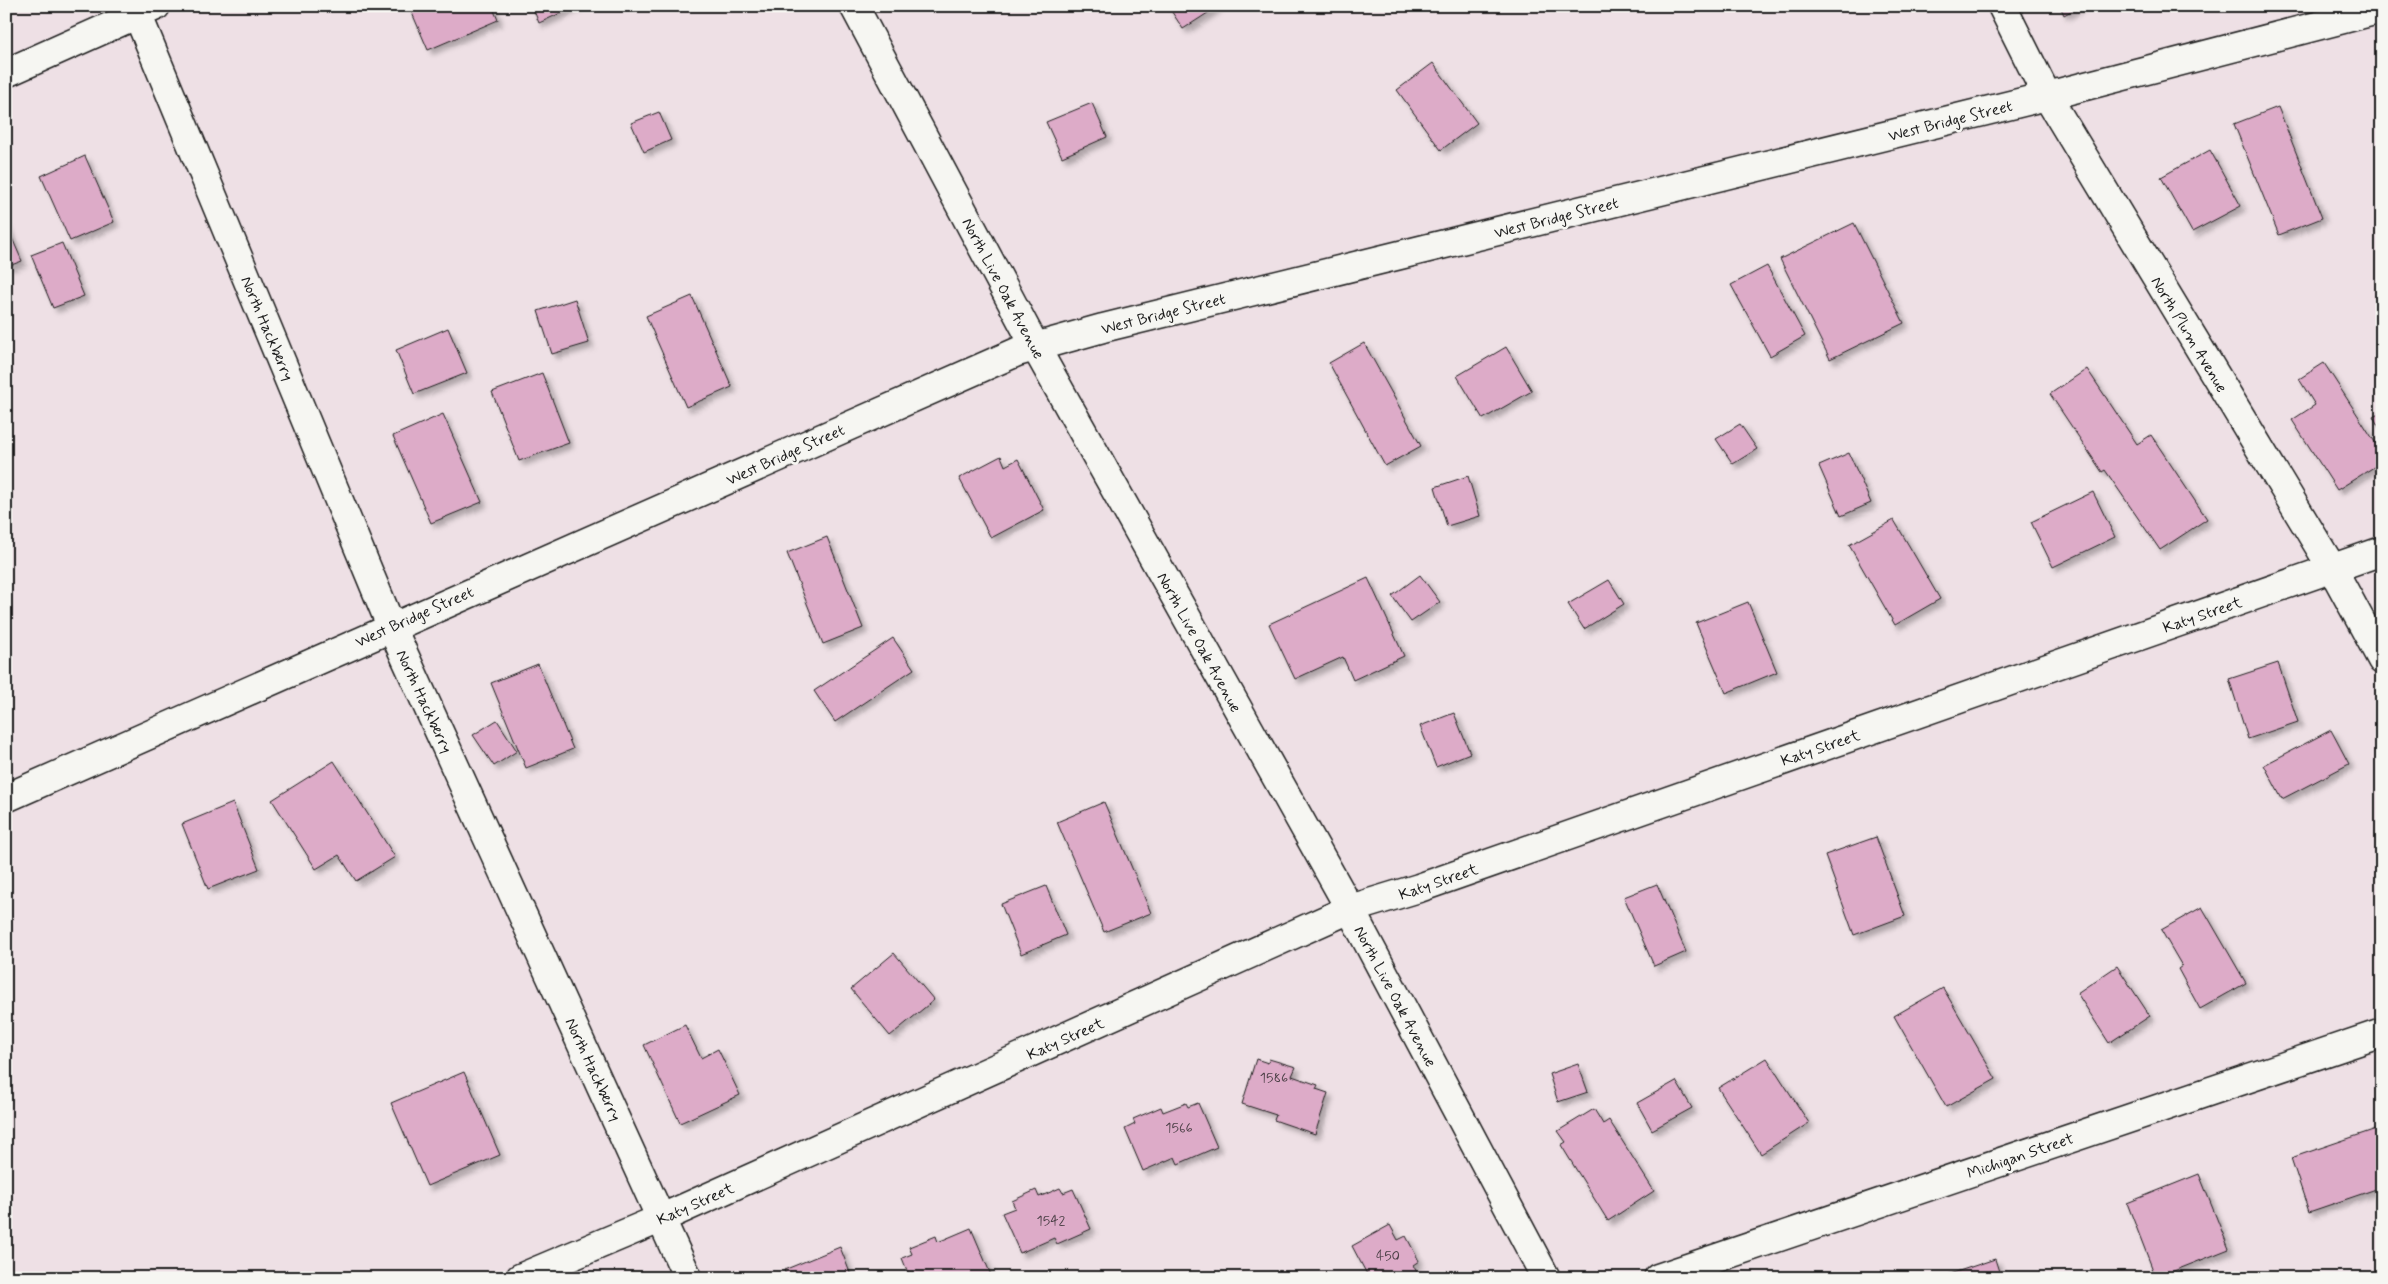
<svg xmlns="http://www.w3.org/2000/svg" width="2388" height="1284" viewBox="0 0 2388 1284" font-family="Mynerve,sans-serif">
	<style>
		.building { fill: #ddabc8; stroke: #1c1c1c; filter: url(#shadow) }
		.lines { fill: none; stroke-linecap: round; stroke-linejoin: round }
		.minor-casing { stroke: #1c1c1c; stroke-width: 31 }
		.minor { stroke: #f6f6f2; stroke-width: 28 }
		.labels { text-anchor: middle; stroke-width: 5; stroke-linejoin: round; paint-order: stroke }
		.number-label { font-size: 14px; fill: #4c4047 }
		.street-label { font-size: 16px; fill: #1c1c1c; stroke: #f6f6f2 }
	</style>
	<defs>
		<filter id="shadow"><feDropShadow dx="4.5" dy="4.5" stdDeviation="2.5" flood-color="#0004"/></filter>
	</defs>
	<rect width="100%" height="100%" fill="#eee0e5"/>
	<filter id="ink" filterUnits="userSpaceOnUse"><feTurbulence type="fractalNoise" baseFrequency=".02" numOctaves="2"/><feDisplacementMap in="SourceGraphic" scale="10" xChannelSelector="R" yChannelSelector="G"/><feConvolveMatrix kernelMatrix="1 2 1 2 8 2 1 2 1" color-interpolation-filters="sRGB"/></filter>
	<g filter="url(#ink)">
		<!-- building -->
		<path class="building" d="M 409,6 L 492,6 L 498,20 L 428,50 Z
			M 532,6 L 576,6 L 539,23 Z
			M 1168,6 L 1216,6 L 1217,7 L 1183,29 Z
			M 2060,6 L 2080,6 L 2064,15 Z
			M 1433,63 L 1477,123 L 1441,150 L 1397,90 Z
			M 1092,103 L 1107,137 L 1062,157 L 1046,122 Z
			M 2278,107 L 2322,218 L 2279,235 L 2234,124 Z
			M 659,112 L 671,140 L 644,152 L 631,123 Z
			M 2210,150 L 2241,206 L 2192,232 L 2161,177 Z
			M 85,156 L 114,222 L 70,241 L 41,176 Z
			M 1854,223 L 1904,323 L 1830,359 L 1780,259 Z
			M 6,224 L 22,261 L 6,267 Z
			M 62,243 L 84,296 L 53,308 L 31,255 Z
			M 1767,266 L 1805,336 L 1770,356 L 1731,285 Z
			M 692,296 L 732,387 L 686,407 L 646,316 Z
			M 575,299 L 589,343 L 552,354 L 538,311 Z
			M 448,328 L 467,373 L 414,394 L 396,350 Z
			M 1364,343 L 1421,446 L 1385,466 L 1329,363 Z
			M 1506,347 L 1532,391 L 1483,419 L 1457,376 Z
			M 2324,363 L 2382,453 L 2382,462 L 2337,490 L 2292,420 L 2315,405 L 2299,379 Z
			M 2087,369 L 2137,444 L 2151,435 L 2207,519 L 2160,550 L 2105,470 L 2102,472 L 2050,394 Z
			M 542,373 L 569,443 L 519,461 L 492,392 Z
			M 2382,411 L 2382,433 L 2373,416 Z
			M 443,414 L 482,502 L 431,523 L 393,436 Z
			M 1740,424 L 1757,449 L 1733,464 L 1716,439 Z
			M 1849,453 L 1871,503 L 1841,516 L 1819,466 Z
			M 1001,456 L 1005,466 L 1018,459 L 1044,510 L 991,538 L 959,478 Z
			M 1468,476 L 1480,516 L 1447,526 L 1435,487 Z
			M 2093,492 L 2115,537 L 2053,567 L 2031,522 Z
			M 1894,520 L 1940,599 L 1895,625 L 1849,545 Z
			M 827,537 L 863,628 L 823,644 L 787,553 Z
			M 1420,575 L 1440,602 L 1411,622 L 1392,596 Z
			M 1368,578 L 1404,656 L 1353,680 L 1343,657 L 1295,679 L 1269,624 Z
			M 1609,580 L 1624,604 L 1584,629 L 1568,604 Z
			M 1748,602 L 1777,672 L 1726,693 L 1696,623 Z
			M 893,638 L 914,669 L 835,722 L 814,691 Z
			M 2278,663 L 2298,722 L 2248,739 L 2229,679 Z
			M 538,664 L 573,749 L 526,768 L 491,683 Z
			M 1454,713 L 1470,753 L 1436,767 L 1420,726 Z
			M 497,720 L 517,751 L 494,766 L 473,735 Z
			M 2331,730 L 2349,764 L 2282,799 L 2264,765 Z
			M 334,761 L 395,857 L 356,881 L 339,855 L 316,869 L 272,800 Z
			M 1104,802 L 1151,913 L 1104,932 L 1057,822 Z
			M 233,803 L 259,869 L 208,889 L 182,824 Z
			M 1876,837 L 1905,916 L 1854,935 L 1825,855 Z
			M 1657,884 L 1686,952 L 1654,966 L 1624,897 Z
			M 1046,886 L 1066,935 L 1021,954 L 1001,904 Z
			M 2202,907 L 2246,983 L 2200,1009 L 2178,969 L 2182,966 L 2161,930 Z
			M 894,953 L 934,1000 L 890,1036 L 851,989 Z
			M 2117,966 L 2150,1016 L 2109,1043 L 2077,993 Z
			M 1943,988 L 1996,1079 L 1946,1107 L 1894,1016 Z
			M 685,1025 L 701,1058 L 718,1049 L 740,1095 L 680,1123 L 644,1045 Z
			M 1767,1058 L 1809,1123 L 1761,1154 L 1718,1088 Z
			M 1256,1059 L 1268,1063 L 1269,1059 L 1296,1067 L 1292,1076 L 1318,1085 L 1316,1089 L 1328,1093 L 1315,1134 L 1274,1120 L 1276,1115 L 1242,1104 Z
			M 1578,1064 L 1588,1092 L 1558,1102 L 1549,1074 Z
			M 464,1072 L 500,1155 L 427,1186 L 391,1103 Z
			M 1676,1081 L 1692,1108 L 1652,1130 L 1637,1103 Z
			M 1186,1103 L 1188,1107 L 1198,1103 L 1217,1147 L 1178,1164 L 1175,1157 L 1143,1171 L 1125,1129 L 1135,1124 L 1133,1119 L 1161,1107 L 1163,1112 Z
			M 1594,1109 L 1603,1124 L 1609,1120 L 1654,1191 L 1608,1221 L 1561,1145 L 1566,1142 L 1558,1131 Z
			M 2382,1127 L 2382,1187 L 2309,1212 L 2291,1158 Z
			M 2199,1174 L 2229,1249 L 2156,1278 L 2127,1203 Z
			M 1060,1188 L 1063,1193 L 1073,1189 L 1091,1229 L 1057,1244 L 1054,1238 L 1020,1253 L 1002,1213 L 1015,1208 L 1012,1201 L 1036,1190 L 1039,1197 Z
			M 1390,1225 L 1398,1240 L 1406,1236 L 1419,1261 L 1413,1265 L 1420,1278 L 1369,1278 L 1352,1246 Z
			M 971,1228 L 991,1275 L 984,1278 L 910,1278 L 902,1258 L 912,1254 L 909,1247 L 936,1236 L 938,1242 Z
			M 840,1247 L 852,1278 L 787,1278 L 784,1270 Z
			M 1995,1259 L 2001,1278 L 1938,1278 Z"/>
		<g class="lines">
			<!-- minor casing -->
			<g class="minor-casing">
				<path id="minor" d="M 134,6 L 391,626 L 688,1278
					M 854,6 L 1036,348 L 1350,909 L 1546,1278
					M 2002,6 L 2047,96 L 2332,568 L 2382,660
					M 6,73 L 156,6
					M 6,798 L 1017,352 L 1103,328 L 2047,96 L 2382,9
					M 520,1278 L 662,1218 L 1350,909 L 1419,888 L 2382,551
					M 1658,1278 L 2382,1033"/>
			</g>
			<!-- minor -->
			<use href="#minor" class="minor"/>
		</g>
	</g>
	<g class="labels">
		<!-- number labels -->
		<g class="number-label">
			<text x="1274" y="1082">1586</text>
			<text x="1179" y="1132">1566</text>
			<text x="1051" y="1225">1542</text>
			<text x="1388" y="1260">450</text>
		</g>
		<!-- street labels -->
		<g class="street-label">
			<text transform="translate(1950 120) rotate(-14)" y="6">West Bridge Street</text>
			<text transform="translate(1556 217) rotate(-14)" y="6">West Bridge Street</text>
			<text transform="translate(1004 288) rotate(62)" y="6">North Live Oak Avenue</text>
			<text transform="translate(1163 313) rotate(-14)" y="6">West Bridge Street</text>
			<text transform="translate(268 328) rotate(67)" y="6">North Hackberry</text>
			<text transform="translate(2190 334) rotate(59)" y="6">North Plum Avenue</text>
			<text transform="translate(785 454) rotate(-24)" y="6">West Bridge Street</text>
			<text transform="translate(2202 614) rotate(-19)" y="6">Katy Street</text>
			<text transform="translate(414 616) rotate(-24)" y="6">West Bridge Street</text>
			<text transform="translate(1200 642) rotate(61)" y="6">North Live Oak Avenue</text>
			<text transform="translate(425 701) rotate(65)" y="6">North Hackberry</text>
			<text transform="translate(1820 747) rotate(-19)" y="6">Katy Street</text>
			<text transform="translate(1438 881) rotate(-19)" y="6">Katy Street</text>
			<text transform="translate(1396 996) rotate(62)" y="6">North Live Oak Avenue</text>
			<text transform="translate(1065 1038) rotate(-24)" y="6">Katy Street</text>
			<text transform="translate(594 1069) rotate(65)" y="6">North Hackberry</text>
			<text transform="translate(2020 1155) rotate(-19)" y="6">Michigan Street</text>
			<text transform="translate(695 1203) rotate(-24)" y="6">Katy Street</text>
		</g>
	</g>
	<!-- margin -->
	<rect width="2388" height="1284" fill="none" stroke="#f6f6f2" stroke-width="25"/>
	<rect x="12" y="12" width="2363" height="1259" fill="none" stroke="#1c1c1c" stroke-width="2" filter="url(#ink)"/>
</svg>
